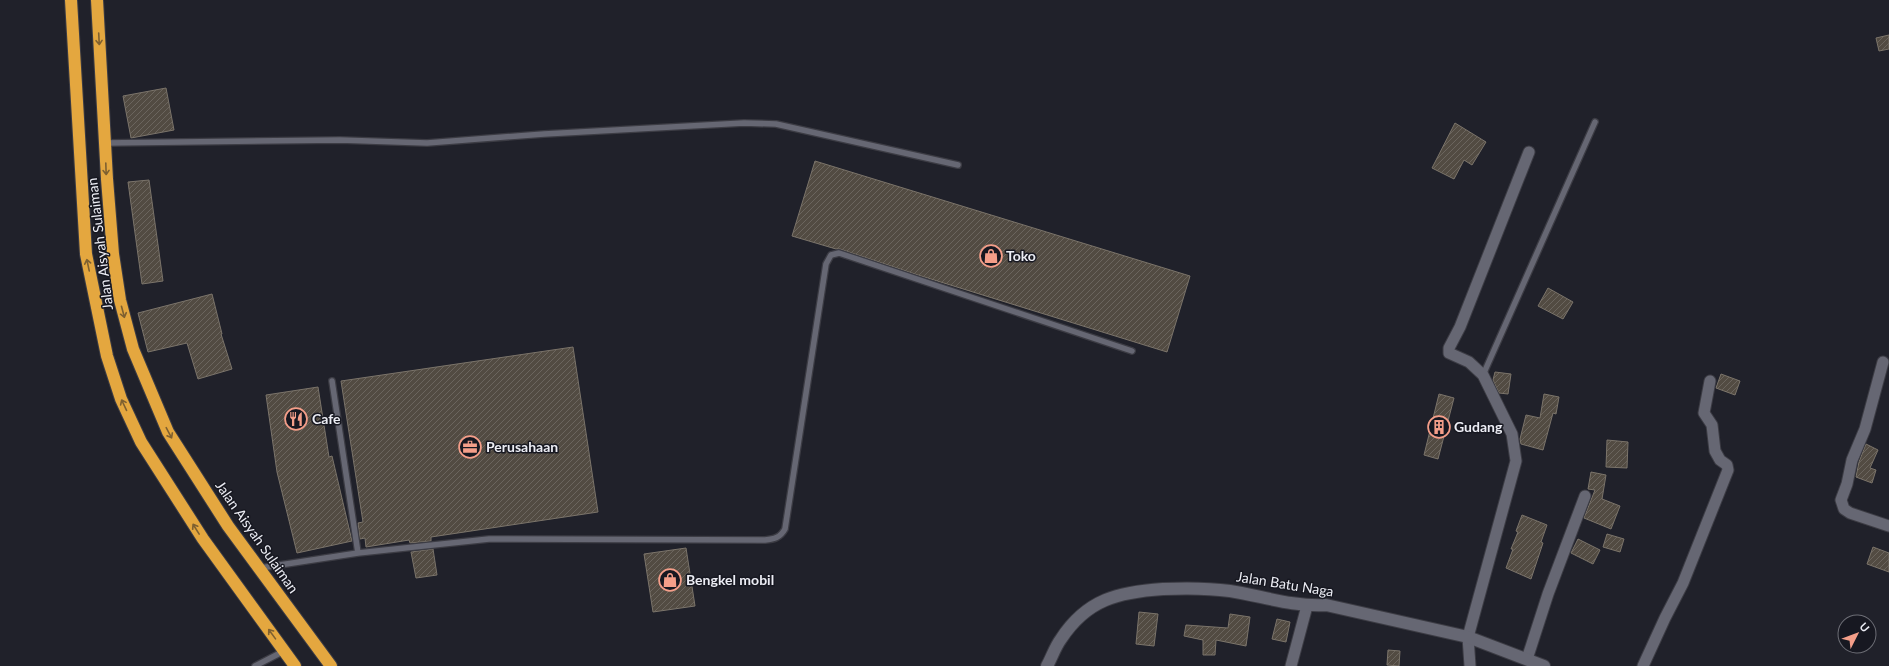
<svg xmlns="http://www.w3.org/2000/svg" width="1889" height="666" viewBox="0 0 1889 666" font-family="Lato,sans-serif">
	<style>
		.building { fill: url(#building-hatch); stroke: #7b746a }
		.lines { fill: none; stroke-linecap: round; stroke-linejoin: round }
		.lane-casing { stroke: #3c3c44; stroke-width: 8 }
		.street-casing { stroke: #3c3c44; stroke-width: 13 }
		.secondary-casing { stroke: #3c3c44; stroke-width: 14 }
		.highway-casing { stroke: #3c3c44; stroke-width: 14 }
		.lane { stroke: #666773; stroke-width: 5.5 }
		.street { stroke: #666773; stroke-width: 11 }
		.secondary { stroke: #666773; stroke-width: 12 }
		.highway { stroke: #e4a73f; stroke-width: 12 }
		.oneway { stroke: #7e6030 }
		.labels { text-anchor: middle; stroke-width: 3; stroke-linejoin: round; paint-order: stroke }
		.street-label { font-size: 14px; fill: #ecedf4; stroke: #171821 }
		.poi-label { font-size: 14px; font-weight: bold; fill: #ecedf4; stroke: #171821; text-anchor: start }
	</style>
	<defs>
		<pattern id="building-hatch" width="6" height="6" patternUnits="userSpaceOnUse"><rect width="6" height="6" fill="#524b42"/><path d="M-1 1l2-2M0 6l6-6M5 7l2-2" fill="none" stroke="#6b655e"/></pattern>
	</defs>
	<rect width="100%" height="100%" fill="#20212a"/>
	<!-- building -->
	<path class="building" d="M 1889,35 L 1889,49 L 1879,51 L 1876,38 Z
		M 166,88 L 174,130 L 131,138 L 123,96 Z
		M 1455,123 L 1486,142 L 1472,165 L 1464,160 L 1454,179 L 1432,168 Z
		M 815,161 L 1190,276 L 1167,352 L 918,275 L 840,249 L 836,249 L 792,236 Z
		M 149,180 L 163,281 L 142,284 L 128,182 Z
		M 1548,288 L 1573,302 L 1563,319 L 1538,306 Z
		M 212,294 L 222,334 L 221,334 L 232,369 L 198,379 L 187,343 L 148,352 L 138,313 Z
		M 573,347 L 598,512 L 431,537 L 431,541 L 410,543 L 409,540 L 366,547 L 365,538 L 360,539 L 358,523 L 363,522 L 341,381 Z
		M 1495,372 L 1511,374 L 1508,394 L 1499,393 L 1493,380 Z
		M 1721,374 L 1740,381 L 1735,395 L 1716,388 Z
		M 318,387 L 329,457 L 332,456 L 352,541 L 297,553 L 277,472 L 266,395 Z
		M 1439,394 L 1454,398 L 1438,459 L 1424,455 Z
		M 1544,394 L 1559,397 L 1556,414 L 1553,413 L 1543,450 L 1521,444 L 1520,439 L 1526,415 L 1540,418 Z
		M 1607,440 L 1628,442 L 1627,468 L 1606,467 Z
		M 1866,444 L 1878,450 L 1870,468 L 1876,470 L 1872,483 L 1856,477 L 1859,462 Z
		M 1591,472 L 1606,475 L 1602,499 L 1620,506 L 1611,529 L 1584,518 L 1595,490 L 1588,489 Z
		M 1522,515 L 1547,525 L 1541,542 L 1543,543 L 1531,579 L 1506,568 L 1513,549 L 1511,549 L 1518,532 L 1516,531 Z
		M 1607,534 L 1624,539 L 1620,552 L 1603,547 Z
		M 1578,539 L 1600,550 L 1593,564 L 1571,553 Z
		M 1873,547 L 1889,553 L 1889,572 L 1867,564 Z
		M 686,548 L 695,606 L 653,612 L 644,554 Z
		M 433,549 L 437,575 L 416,578 L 411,552 Z
		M 1139,612 L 1158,614 L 1154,646 L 1136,644 Z
		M 1230,614 L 1250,617 L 1246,646 L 1216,640 L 1215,655 L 1203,655 L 1203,640 L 1184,636 L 1186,625 L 1228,628 Z
		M 1277,619 L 1290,622 L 1286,642 L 1272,639 Z
		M 1388,650 L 1400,651 L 1399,666 L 1387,665 Z"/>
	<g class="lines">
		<!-- lane casing -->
		<g class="lane-casing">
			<path id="lane" d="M 105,143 L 340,140 L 427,143 L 544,134 L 744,123 L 776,124 L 958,165
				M 1483,375 L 1595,122
				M 332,381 L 358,553
				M 260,568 L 358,553 L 489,539 L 765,540 C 774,539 780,538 785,529 L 826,264 L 831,255 L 839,253 L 1132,351
				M 255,666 L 284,651"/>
		</g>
		<!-- street casing -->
		<g class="street-casing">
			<path id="street" d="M 1883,362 L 1865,429 L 1852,460 L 1847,484 L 1841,500 L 1844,509 L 1850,513 L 1889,526
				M 1527,659 L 1548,594 L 1585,496
				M 1291,666 L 1307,606
				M 1470,666 L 1468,637 L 1516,461 L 1512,434 L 1483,375 L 1469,362 L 1449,353 L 1449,348 L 1460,327 L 1529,152
				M 1643,666 L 1665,618 L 1683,583 L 1728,470 L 1727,465 L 1720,460 L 1715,451 L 1712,425 L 1704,413 L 1710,381"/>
		</g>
		<!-- secondary casing -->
		<g class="secondary-casing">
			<path id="secondary" d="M 1047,666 C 1052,657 1055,647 1061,639 C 1087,599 1119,592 1163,589 C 1185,588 1208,588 1230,591 C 1262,596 1293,607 1326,605 L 1468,637 L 1544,666"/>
		</g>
		<!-- highway casing -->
		<g class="highway-casing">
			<path id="highway" d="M 71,0 L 86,254 L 107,356 L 121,399 L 141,442 L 203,539 L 295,666
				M 97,0 L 107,179 L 113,254 L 120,300 L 133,349 L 168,432 L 228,526 L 331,666"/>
		</g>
		<!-- lane -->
		<use href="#lane" class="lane"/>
		<!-- street -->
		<use href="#street" class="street"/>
		<!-- secondary -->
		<use href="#secondary" class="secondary"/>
		<!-- highway -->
		<use href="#highway" class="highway"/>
	</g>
	<!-- one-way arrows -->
	<defs><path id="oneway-shaft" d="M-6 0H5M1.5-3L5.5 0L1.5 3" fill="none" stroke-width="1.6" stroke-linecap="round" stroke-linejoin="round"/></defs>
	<g class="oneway">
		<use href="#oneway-shaft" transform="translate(99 39) rotate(87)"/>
		<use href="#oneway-shaft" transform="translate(106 169) rotate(88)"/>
		<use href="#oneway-shaft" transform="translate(88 265) rotate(-102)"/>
		<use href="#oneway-shaft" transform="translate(123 312) rotate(75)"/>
		<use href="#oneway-shaft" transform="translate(124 405) rotate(-115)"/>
		<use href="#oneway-shaft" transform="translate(169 433) rotate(62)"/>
		<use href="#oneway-shaft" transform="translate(196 529) rotate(-122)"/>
		<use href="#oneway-shaft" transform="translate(272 634) rotate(-126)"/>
	</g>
	<!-- icons -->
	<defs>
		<g id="shop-ring" transform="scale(1.15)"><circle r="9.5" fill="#171821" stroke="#f49e89" stroke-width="1.5"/><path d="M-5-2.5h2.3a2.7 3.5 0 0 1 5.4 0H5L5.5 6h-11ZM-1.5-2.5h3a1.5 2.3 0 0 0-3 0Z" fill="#f49e89"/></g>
		<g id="restaurant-ring" transform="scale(1.15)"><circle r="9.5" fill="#171821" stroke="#f49e89" stroke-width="1.5"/><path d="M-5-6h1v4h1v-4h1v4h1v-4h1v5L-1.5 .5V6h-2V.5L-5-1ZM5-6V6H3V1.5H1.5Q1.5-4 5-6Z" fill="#f49e89"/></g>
		<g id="building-ring" transform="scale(1.15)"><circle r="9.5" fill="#171821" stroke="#f49e89" stroke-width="1.5"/><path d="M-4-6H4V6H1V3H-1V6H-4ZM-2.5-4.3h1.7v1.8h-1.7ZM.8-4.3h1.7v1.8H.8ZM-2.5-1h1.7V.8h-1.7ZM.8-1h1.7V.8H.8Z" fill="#f49e89"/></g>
		<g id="office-ring" transform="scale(1.15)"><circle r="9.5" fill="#171821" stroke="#f49e89" stroke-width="1.5"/><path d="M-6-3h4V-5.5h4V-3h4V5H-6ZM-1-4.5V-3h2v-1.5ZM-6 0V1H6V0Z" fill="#f49e89"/></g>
	</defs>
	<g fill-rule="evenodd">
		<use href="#shop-ring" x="991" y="256"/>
		<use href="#restaurant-ring" x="296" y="419"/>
		<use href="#building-ring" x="1439" y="427"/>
		<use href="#office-ring" x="470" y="447"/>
		<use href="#shop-ring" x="670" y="580"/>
	</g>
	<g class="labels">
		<!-- street labels -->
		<g class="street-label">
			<text transform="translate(100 244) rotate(-97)" y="5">Jalan Aisyah Sulaiman</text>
			<text transform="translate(257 537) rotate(55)" y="5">Jalan Aisyah Sulaiman</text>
			<text transform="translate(1285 584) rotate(9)" y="5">Jalan Batu Naga</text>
		</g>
		<!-- poi labels -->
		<g class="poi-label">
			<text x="1006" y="261">Toko</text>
			<text x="312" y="424">Cafe</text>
			<text x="1454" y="432">Gudang</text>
			<text x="486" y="452">Perusahaan</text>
			<text x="686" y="585">Bengkel mobil</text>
		</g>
	</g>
	<!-- north arrow -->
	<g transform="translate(1857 634) rotate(48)"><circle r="19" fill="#171821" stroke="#6c6d75"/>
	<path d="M0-3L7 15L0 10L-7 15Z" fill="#f49e89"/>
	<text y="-6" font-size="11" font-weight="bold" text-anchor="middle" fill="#ecedf4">U</text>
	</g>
</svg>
